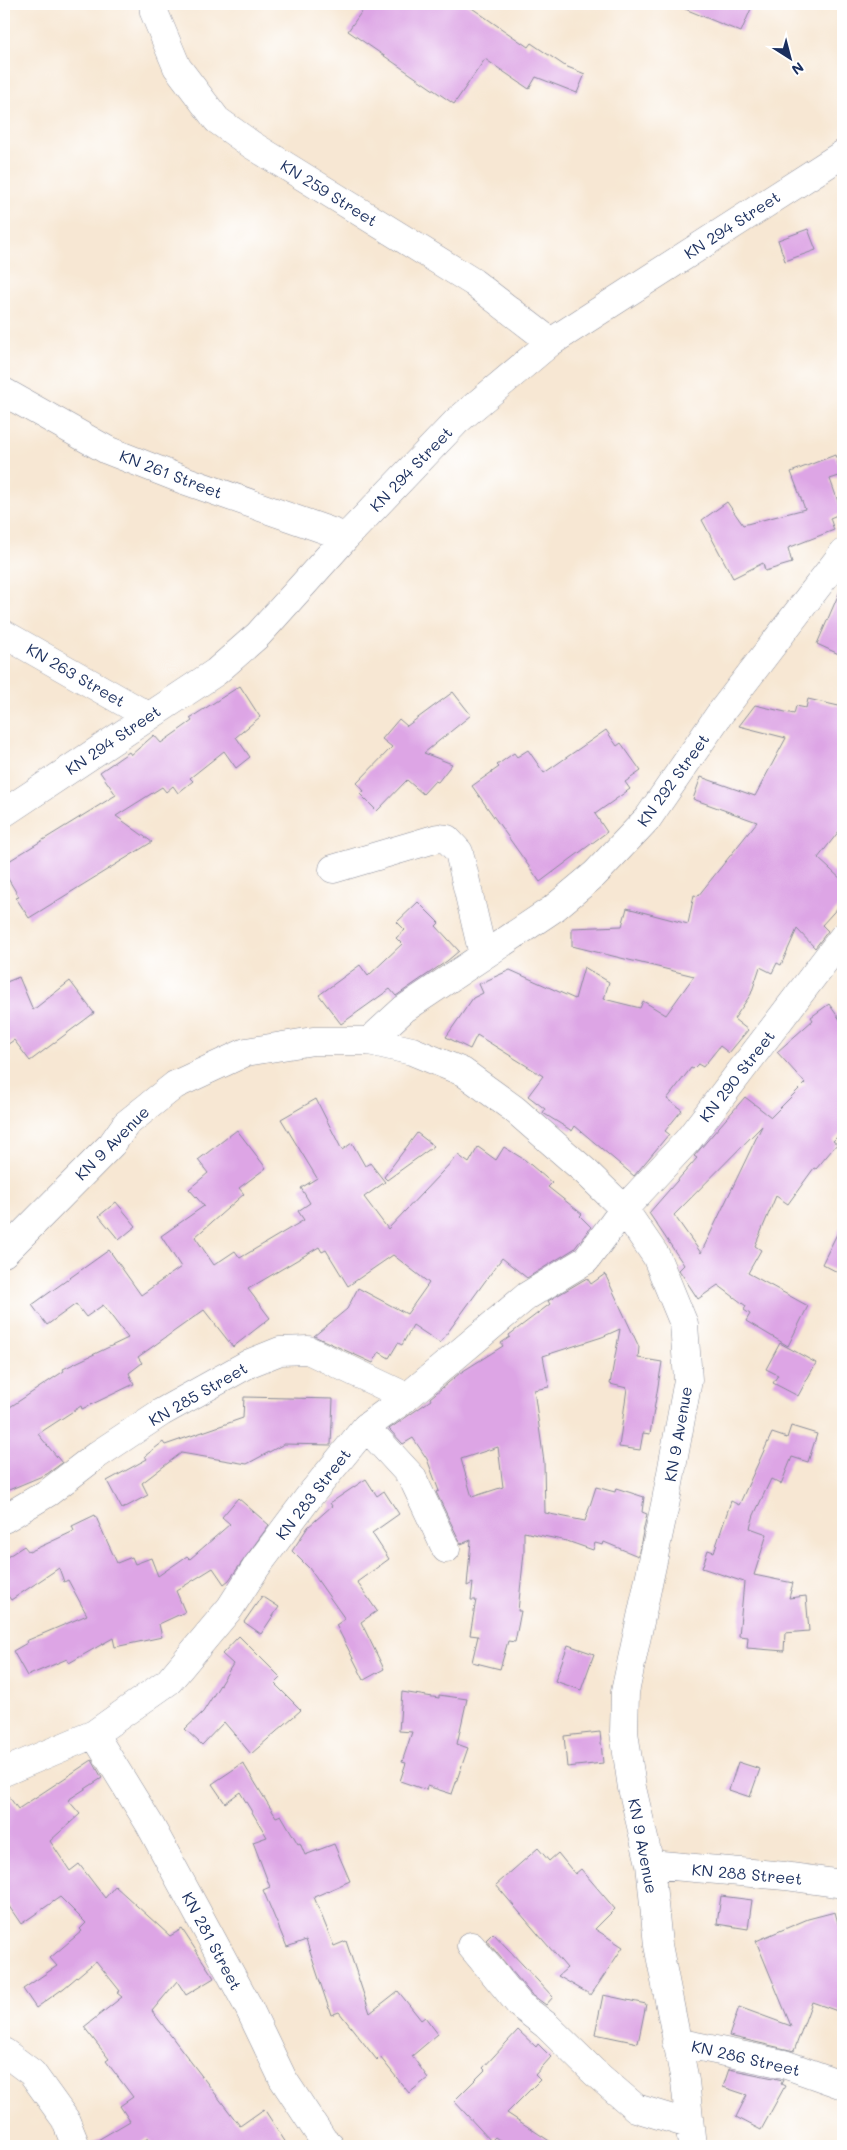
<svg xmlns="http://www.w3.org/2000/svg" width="847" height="2150" viewBox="0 0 847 2150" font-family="Mali,sans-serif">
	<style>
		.building { fill: #dda5e5; fill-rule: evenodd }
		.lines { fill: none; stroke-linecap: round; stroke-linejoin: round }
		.minor-casing { stroke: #898b98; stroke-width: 29 }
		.minor { stroke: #fff; stroke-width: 28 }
		.labels { text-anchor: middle; stroke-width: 4; stroke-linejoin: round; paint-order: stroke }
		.street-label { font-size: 16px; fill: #1b2f5e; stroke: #fff }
	</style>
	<rect width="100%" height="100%" fill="#fff"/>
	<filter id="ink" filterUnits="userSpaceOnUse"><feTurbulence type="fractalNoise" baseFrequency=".02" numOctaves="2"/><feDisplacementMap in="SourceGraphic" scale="10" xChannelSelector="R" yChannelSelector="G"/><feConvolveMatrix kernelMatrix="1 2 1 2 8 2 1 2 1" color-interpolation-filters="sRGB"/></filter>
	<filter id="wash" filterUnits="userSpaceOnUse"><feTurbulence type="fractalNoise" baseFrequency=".0096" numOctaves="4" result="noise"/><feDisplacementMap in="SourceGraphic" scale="20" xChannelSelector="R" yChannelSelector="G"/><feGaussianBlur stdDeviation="1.12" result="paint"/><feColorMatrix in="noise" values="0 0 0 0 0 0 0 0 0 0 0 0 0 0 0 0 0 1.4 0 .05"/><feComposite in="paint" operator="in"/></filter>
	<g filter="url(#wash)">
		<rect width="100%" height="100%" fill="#f7e7d3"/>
		<g id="blocks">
			<!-- building -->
			<path class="building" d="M 367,4 L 466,4 L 528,47 L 531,43 L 565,66 L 585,74 L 577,93 L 536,77 L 529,89 L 485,59 L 454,104 L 348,31 Z
				M 673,4 L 753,4 L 741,32 Z
				M 808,229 L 816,250 L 785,261 L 778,240 Z
				M 835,455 L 842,475 L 830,479 L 842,513 L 830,518 L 834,530 L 788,548 L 792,563 L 765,571 L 763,563 L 733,578 L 702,520 L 727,502 L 743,525 L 805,509 L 791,472 Z
				M 843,584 L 843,656 L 817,644 Z
				M 240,686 L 260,717 L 236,737 L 250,757 L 236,768 L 224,751 L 190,778 L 193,781 L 178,793 L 173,786 L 166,792 L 162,787 L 116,816 L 152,842 L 29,918 L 16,898 L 19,897 L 4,872 L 4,864 L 116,795 L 100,772 L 129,752 L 131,755 L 154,735 L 161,743 L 192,721 L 190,718 Z
				M 453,692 L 471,715 L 424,753 L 452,764 L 438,782 L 435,781 L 423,794 L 407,780 L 377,811 L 360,794 L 364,791 L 357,783 L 392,747 L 382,739 L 399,719 L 407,726 Z
				M 808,699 L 843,707 L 843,826 L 818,858 L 843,881 L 843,902 L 822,925 L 828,931 L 815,948 L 797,929 L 781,965 L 777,963 L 772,973 L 760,967 L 751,994 L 734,1019 L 748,1030 L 729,1053 L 720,1046 L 703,1067 L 698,1064 L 693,1069 L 691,1068 L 667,1099 L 682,1110 L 665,1131 L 669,1134 L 634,1176 L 575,1126 L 572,1131 L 543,1113 L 545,1109 L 528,1096 L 543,1076 L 477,1035 L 470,1049 L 446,1037 L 473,998 L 483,993 L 479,984 L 510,970 L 575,999 L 584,967 L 609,982 L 604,999 L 640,1008 L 643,1001 L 666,1015 L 694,976 L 572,946 L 572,928 L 622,926 L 627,908 L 688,924 L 694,895 L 698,896 L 757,822 L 693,799 L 701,777 L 755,796 L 786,738 L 739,726 L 755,705 L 794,714 L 796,706 L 806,708 Z
				M 606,730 L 617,746 L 621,743 L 641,771 L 625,782 L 630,789 L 595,814 L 607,832 L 540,882 L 472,786 L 499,767 L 497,765 L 514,753 L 517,757 L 528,750 L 544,773 Z
				M 418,902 L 439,923 L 436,926 L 459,951 L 447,961 L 396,996 L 390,989 L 341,1024 L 319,995 L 360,965 L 368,976 L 402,944 L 396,938 L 405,930 L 397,922 Z
				M 19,977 L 33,1010 L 70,981 L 94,1013 L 30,1061 L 14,1040 L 4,1047 L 4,983 Z
				M 829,1004 L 843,1024 L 843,1131 L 833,1141 L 837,1144 L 816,1169 L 814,1168 L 788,1204 L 776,1196 L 755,1246 L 761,1250 L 748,1273 L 808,1306 L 788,1346 L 746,1321 L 750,1314 L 744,1310 L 746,1306 L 718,1285 L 698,1299 L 679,1270 L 684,1265 L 649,1213 L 697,1158 L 694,1156 L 745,1097 L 771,1117 L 805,1083 L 777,1052 L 813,1020 L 811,1017 ZM 762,1126 L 701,1253 L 674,1215 Z
				M 316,1099 L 342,1150 L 352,1143 L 365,1166 L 370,1163 L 385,1182 L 364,1197 L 388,1229 L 458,1155 L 469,1163 L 478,1147 L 496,1160 L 504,1147 L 525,1160 L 552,1183 L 548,1187 L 582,1214 L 580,1216 L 591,1227 L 574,1249 L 527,1278 L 502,1258 L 440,1343 L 413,1325 L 402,1345 L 398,1343 L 389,1358 L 379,1352 L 373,1363 L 314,1336 L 347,1309 L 358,1288 L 407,1314 L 429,1283 L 393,1255 L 348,1286 L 326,1250 L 322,1252 L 319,1247 L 248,1289 L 270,1318 L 233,1347 L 204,1310 L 138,1357 L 142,1363 L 129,1373 L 134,1384 L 82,1409 L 81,1406 L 38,1434 L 62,1463 L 47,1474 L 4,1492 L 4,1411 L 64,1371 L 63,1369 L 128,1338 L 103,1305 L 86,1317 L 76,1304 L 47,1325 L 32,1305 L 109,1250 L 141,1295 L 181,1267 L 161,1236 L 204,1206 L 189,1189 L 208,1173 L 198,1160 L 237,1130 L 266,1168 L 239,1188 L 244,1194 L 195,1237 L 214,1265 L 235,1251 L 240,1258 L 304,1220 L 298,1211 L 310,1203 L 301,1188 L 317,1178 L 281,1119 Z
				M 417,1133 L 434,1146 L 387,1180 L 384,1177 Z
				M 116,1202 L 136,1226 L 119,1240 L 99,1216 Z
				M 843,1222 L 843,1275 L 822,1264 Z
				M 605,1274 L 639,1347 L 638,1358 L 662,1362 L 650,1434 L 643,1433 L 640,1450 L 619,1447 L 627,1388 L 610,1384 L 620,1329 L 602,1337 L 543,1356 L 549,1387 L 534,1390 L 544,1462 L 545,1513 L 585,1521 L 596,1487 L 615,1492 L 616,1488 L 644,1497 L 642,1512 L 647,1514 L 638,1556 L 604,1542 L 603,1545 L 595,1543 L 593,1550 L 567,1541 L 524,1532 L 524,1553 L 518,1611 L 521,1611 L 515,1642 L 508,1641 L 500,1669 L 472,1662 L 478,1636 L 470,1635 L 476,1600 L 471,1600 L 473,1583 L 467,1586 L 471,1540 L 461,1544 L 436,1492 L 439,1491 L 427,1459 L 413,1438 L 403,1444 L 389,1429 L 431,1400 L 430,1398 L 460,1373 L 503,1346 L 501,1343 L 510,1337 L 509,1335 L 550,1304 L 548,1301 L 587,1278 L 591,1284 ZM 498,1447 L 503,1487 L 472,1497 L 461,1459 Z
				M 780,1343 L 816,1363 L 798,1396 L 773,1383 L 778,1375 L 766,1369 Z
				M 244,1397 L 333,1399 L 331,1445 L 284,1444 L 247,1464 L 181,1453 L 142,1483 L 148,1495 L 122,1509 L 107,1481 L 147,1459 L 145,1456 L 163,1442 L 165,1445 L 243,1418 Z
				M 791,1426 L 817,1434 L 808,1462 L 792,1457 L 781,1484 L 771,1479 L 754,1515 L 750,1528 L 767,1534 L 754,1575 L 793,1583 L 789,1598 L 806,1596 L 809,1631 L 785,1633 L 784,1651 L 747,1648 L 748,1637 L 739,1636 L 744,1582 L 702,1568 L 708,1550 L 714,1552 L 731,1501 L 739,1505 L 772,1433 L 787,1438 Z
				M 366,1479 L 377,1496 L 384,1491 L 399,1514 L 372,1533 L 389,1559 L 357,1582 L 377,1611 L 361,1622 L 384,1669 L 364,1680 L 336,1625 L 345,1619 L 309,1568 L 292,1551 L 308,1527 L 332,1506 L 330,1503 Z
				M 238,1498 L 269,1525 L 229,1580 L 224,1584 L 213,1568 L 176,1591 L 185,1612 L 159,1624 L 162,1637 L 115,1647 L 113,1638 L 69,1663 L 67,1659 L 27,1676 L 13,1651 L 27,1643 L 26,1641 L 87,1615 L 68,1580 L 64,1582 L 59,1568 L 11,1600 L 4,1590 L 4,1559 L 24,1546 L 29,1552 L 74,1531 L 72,1526 L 95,1515 L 117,1563 L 132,1557 L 135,1564 L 151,1558 L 158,1576 L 187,1556 L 190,1559 L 230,1524 L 222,1517 Z
				M 262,1596 L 279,1607 L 261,1634 L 244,1622 Z
				M 239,1636 L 281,1678 L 275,1684 L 301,1710 L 251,1754 L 224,1722 L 202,1745 L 185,1729 L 203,1712 L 233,1664 L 222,1654 Z
				M 568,1645 L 594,1654 L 581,1690 L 555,1681 Z
				M 402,1692 L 439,1698 L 439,1695 L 467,1699 L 457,1744 L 468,1748 L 452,1794 L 427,1786 L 426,1790 L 400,1781 L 406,1763 L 402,1762 L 412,1732 L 399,1731 Z
				M 600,1732 L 603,1763 L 567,1767 L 564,1736 Z
				M 92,1760 L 102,1778 L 68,1800 L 80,1814 L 50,1841 L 70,1871 L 79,1864 L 105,1898 L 115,1886 L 170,1936 L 182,1929 L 214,1978 L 186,1995 L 177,1981 L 152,2011 L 240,2126 L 264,2109 L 288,2146 L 154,2146 L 148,2138 L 135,2146 L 91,2146 L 91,2144 L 130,2121 L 120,2106 L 133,2097 L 106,2061 L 109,2059 L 84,2027 L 122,1997 L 117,1993 L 120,1991 L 96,1961 L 64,1988 L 36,2008 L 23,1989 L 57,1966 L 50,1958 L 82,1931 L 80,1929 L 86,1923 L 60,1897 L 21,1924 L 4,1899 L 4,1790 L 18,1809 Z
				M 738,1762 L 760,1769 L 750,1797 L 729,1790 Z
				M 243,1763 L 276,1817 L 281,1815 L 298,1844 L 300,1843 L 305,1855 L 334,1844 L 350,1881 L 314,1897 L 334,1946 L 346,1941 L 370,2013 L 398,1991 L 421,2020 L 425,2017 L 438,2034 L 412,2056 L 428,2078 L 409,2093 L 380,2057 L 377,2060 L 339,2012 L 331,2015 L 306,1940 L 287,1947 L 263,1890 L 270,1887 L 253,1842 L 267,1837 L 240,1792 L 225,1803 L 212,1784 Z
				M 538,1848 L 549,1861 L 558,1853 L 575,1874 L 581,1869 L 615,1909 L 595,1929 L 623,1947 L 591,1995 L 558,1976 L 567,1968 L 496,1885 Z
				M 721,1896 L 752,1900 L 748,1929 L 717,1924 Z
				M 835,1912 L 843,1942 L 843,2013 L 812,2002 L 794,2051 L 729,2036 L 739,2007 L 791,2026 L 756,1941 L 808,1919 Z
				M 493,1933 L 553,1997 L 546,2005 L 531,1994 L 486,1940 Z
				M 603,1995 L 646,2004 L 638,2043 L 595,2034 Z
				M 518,2030 L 536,2047 L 538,2044 L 551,2057 L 535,2075 L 540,2080 L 507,2113 L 557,2146 L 508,2146 L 495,2137 L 491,2141 L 454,2101 L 485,2070 L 483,2068 Z
				M 729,2069 L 783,2080 L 781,2084 L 785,2086 L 761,2130 L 736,2117 L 747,2095 L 723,2087 Z"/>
		</g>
	</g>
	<g filter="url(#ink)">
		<use href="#blocks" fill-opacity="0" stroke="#898b98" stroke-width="1"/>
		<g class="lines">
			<!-- minor casing -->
			<g class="minor-casing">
				<path id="minor" d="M 153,4 L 154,12 L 177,67 L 217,120 L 252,145 L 473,282 L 551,342
					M 4,392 L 107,450 L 181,479 L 346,537
					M 4,634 L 148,716
					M 4,813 L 216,672 L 258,635 L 346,537 L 457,421 L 551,342 L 843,154
					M 333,869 L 438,838 L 447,839 L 459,852 L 483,955
					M 369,1041 L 404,1009 L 553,909 L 595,874 L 648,818 L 719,715 L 843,553
					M 4,1253 L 112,1144 L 126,1124 L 175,1085 L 246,1052 L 313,1041 L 369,1041 L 412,1051 L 463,1072 L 514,1109 L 586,1172 L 624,1209 L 656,1256 L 684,1324 L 688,1380 L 666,1500 L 625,1692 L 624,1732 L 632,1788 L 650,1864 L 658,1945 L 685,2081 L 692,2146
					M 366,1427 L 412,1477 L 446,1549
					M 4,1519 L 49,1492 L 97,1455 L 162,1412 L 250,1363 L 280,1351 L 308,1350 L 407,1397
					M 94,1734 L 150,1825 L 248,2006 L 283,2079 L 324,2141 L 330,2146
					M 4,1772 L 94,1734 L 169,1681 L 230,1608 L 257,1566 L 311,1494 L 366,1427 L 407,1397 L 527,1296 L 586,1260 L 624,1209 L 688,1140 L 843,937
					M 650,1864 L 785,1876 L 843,1884
					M 471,1946 L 520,2005 L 546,2025 L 594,2072 L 636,2108 L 689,2124
					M 676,2042 L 784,2064 L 843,2085
					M 4,2052 L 32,2073 L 65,2119 L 76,2146"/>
			</g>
			<!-- minor -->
			<use href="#minor" class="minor"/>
		</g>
	</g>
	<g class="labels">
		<!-- street labels -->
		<g class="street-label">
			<text transform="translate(329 193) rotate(32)" y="6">KN 259 Street</text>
			<text transform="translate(732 225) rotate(-33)" y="6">KN 294 Street</text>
			<text transform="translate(411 469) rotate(-46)" y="6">KN 294 Street</text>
			<text transform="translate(171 474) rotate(21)" y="6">KN 261 Street</text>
			<text transform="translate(76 675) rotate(30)" y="6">KN 263 Street</text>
			<text transform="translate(113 740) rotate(-34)" y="6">KN 294 Street</text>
			<text transform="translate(673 780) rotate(-54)" y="6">KN 292 Street</text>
			<text transform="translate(737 1076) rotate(-52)" y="6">KN 290 Street</text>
			<text transform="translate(112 1143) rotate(-45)" y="6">KN 9 Avenue</text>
			<text transform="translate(198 1394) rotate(-30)" y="6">KN 285 Street</text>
			<text transform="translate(678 1434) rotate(-80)" y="6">KN 9 Avenue</text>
			<text transform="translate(313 1494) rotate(-52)" y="6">KN 283 Street</text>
			<text transform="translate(643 1846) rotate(79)" y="6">KN 9 Avenue</text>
			<text transform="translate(747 1874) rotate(5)" y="6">KN 288 Street</text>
			<text transform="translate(212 1941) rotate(62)" y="6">KN 281 Street</text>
			<text transform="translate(746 2058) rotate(13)" y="6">KN 286 Street</text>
		</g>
	</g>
	<!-- margin -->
	<rect width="847" height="2150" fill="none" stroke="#fff" stroke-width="20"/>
	<!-- north arrow -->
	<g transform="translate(790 58) rotate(144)" stroke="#ffffff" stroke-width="4" paint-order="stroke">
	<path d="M0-4L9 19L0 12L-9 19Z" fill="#1b2f5e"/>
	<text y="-8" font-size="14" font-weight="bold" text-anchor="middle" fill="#1b2f5e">N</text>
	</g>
</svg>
